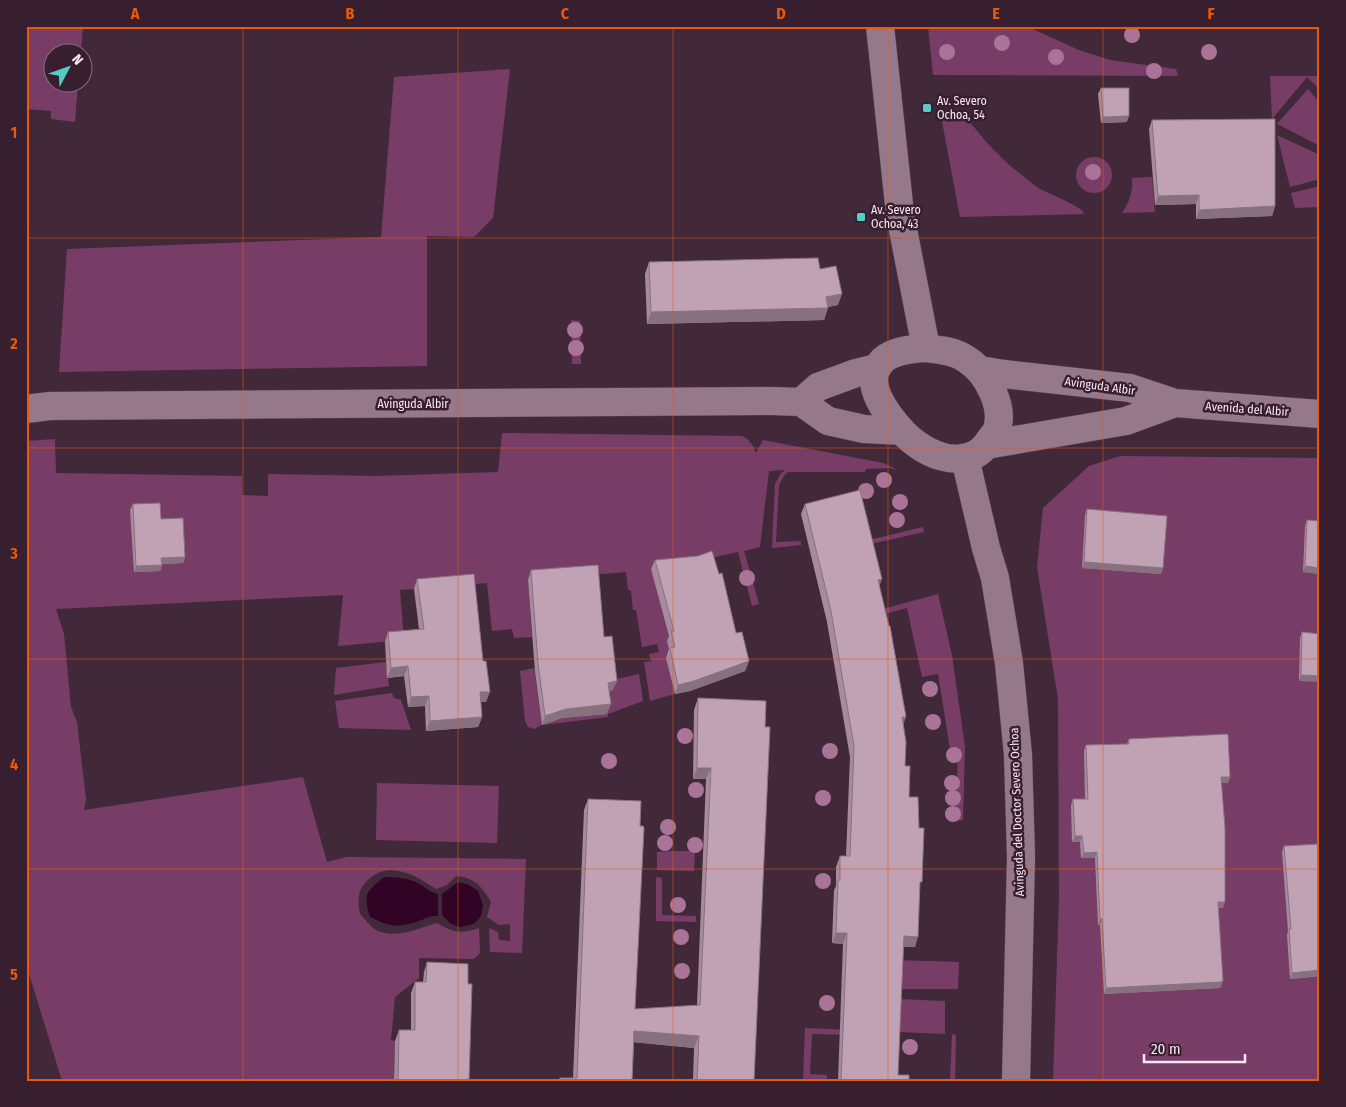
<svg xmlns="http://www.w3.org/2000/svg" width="1346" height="1107" viewBox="0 0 1346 1107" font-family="'Fira Sans Condensed',sans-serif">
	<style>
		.green { fill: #783d66 }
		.water { fill: #310426 }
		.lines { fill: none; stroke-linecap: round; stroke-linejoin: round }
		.secondary-casing { stroke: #5a4553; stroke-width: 29 }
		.secondary { stroke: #96788b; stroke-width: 28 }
		.tree { fill: #a97498 }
		.wall { fill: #a68b9c }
		.shaded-wall { fill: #87717f }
		.building { fill: #c1a2b5; stroke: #87717f }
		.grid { fill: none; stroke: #e8590c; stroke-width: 1; stroke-opacity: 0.55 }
		.poi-dot { fill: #54cdc7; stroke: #371f2f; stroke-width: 2 }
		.labels { text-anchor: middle; stroke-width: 5; stroke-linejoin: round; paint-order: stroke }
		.poi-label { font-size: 12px; fill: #f9e8f2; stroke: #371f2f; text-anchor: start }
		.street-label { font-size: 12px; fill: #f9e8f2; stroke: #371f2f }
		.neatline { fill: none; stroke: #e8590c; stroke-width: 2 }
		.grid-label { font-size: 16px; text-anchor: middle; font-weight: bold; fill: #e8590c }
	</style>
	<rect width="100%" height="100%" fill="#42293a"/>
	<!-- green -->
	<path class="green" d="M 26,26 L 83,26 L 81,52 L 52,52 L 52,82 L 78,83 L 75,122 L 51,119 L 51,111 L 26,109 Z
		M 928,26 L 1026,26 L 1079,50 L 1110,60 L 1176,69 L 1178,76 L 933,75 Z
		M 510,69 L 493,218 L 474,237 L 427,236 L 427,366 L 59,372 L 67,249 L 381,237 L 394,77 Z
		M 1270,76 L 1320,76 L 1320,90 L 1307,77 L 1272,119 Z
		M 1308,89 L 1320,103 L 1320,146 L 1277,124 Z
		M 963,114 L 988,144 L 1008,164 L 1038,188 L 1066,201 L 1082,210 L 1084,214 L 960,217 L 941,116 Z
		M 1277,135 L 1320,155 L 1320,179 L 1290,187 Z
		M1076 175a18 18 0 1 1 36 0a18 18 0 1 1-36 0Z
		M 1152,177 L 1155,212 L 1122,213 C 1130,201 1133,192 1132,178 Z
		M 1320,186 L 1320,207 L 1295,208 L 1291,193 Z
		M 571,320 L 580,321 L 581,364 L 572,364 Z
		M 502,433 L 742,436 C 750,440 753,445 756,453 L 763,440 L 883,463 L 898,470 L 889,468 L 866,469 L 865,472 L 788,472 L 784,476 L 779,485 L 776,542 L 801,541 L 801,545 L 772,548 L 775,484 L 781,473 L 785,470 L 769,471 L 760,547 L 744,551 L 759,604 L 752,606 L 738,552 L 715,557 L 709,561 L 670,640 L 675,694 L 650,701 L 644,662 L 651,661 L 649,654 L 659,652 L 657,644 L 642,647 L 636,610 L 633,610 L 631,591 L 628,590 L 626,572 L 528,580 L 532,637 L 514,638 L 512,629 L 492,631 L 487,583 L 400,590 L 404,640 L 338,646 L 343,595 L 56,609 L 64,634 L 71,707 L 77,722 L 86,799 L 84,810 L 303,777 L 327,862 L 347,857 L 526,859 L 522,953 L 490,952 L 489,928 L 498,932 L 499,940 L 510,941 L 510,924 L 499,925 L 487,917 L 491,902 C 481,886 476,878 456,876 L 447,885 L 436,889 C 417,876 390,860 369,879 C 364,884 361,887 359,895 C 358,901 359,908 360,914 C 365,919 371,928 378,931 C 399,939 418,928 437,923 C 453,933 462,934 479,928 L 480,953 L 474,959 L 419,958 L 419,978 L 395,997 L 391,1040 L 395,1041 L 394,1081 L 62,1081 L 26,964 L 26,589 L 28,589 L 26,572 L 26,441 L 55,439 L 56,473 L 242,476 L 242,495 L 268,496 L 268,474 L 376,476 L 498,472 Z
		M 1120,456 L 1320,458 L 1320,1081 L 1053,1081 L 1059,898 L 1058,699 L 1037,567 L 1043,508 L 1089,466 Z
		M 923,527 L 924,532 L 862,546 L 861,542 Z
		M 938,594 L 952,655 L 965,747 L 963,820 L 956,821 L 958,748 L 950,749 L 938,674 L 922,677 L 907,608 L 880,615 L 879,610 Z
		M 386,662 L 389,686 L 334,695 L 336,668 Z
		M 534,668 L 542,725 L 562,718 L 607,714 L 605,692 L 612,680 L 639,674 L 643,701 L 608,714 L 608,717 L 542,725 L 534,729 L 528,727 L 525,721 L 520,671 Z
		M 392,693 L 394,698 L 401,700 L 411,730 L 339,728 L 335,701 Z
		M 377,783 L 499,786 L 497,843 L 376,840 Z
		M 672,851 L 695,851 L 694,871 L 657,870 L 657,852 Z
		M 656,877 L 662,878 L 662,915 L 696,916 L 696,922 L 656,921 Z
		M 895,960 L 959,962 L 958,989 L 898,989 Z
		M 897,999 L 945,1001 L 945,1034 L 899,1032 Z
		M 805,1028 L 850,1030 L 850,1035 L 812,1034 L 810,1074 L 827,1075 L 827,1081 L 803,1081 Z
		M 952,1034 L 956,1035 L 955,1081 L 950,1081 Z"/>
	<!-- water -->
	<path class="water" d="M 384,877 C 395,877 406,878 416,882 C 425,886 428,892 438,894 L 438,916 C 428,916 427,918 419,921 C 398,928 390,927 370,917 C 363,894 366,892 384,877 Z
		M 458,882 L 469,885 L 478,891 L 483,905 L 481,916 L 474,924 L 460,927 L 451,924 L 442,915 L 442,894 Z"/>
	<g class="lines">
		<!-- secondary casing -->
		<g class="secondary-casing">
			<path id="secondary" d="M 880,26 L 900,214 L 926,348
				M 926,348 C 941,350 954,351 966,359 C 987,372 1006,408 996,432 C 994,435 991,438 989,441 C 984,449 977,455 968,457 C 951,462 932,455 918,445 C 901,434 874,401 874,380 C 874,373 878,365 883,360 C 894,350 913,349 926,348 Z
				M 980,370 L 1004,374 L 1130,388 L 1175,403 L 1320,414
				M 801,402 L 818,387 L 856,373 L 876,368
				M 26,409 L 50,406 L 772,401 L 801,402 L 828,421 L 864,429 L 902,431
				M 986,445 L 1126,421 L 1175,403
				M 965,458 L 986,548 L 995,578 L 1009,663 L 1018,755 L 1021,856 L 1016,1081"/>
		</g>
		<!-- secondary -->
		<use href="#secondary" class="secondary"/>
	</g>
	<!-- trees -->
	<g class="tree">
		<circle cx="1132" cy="35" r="8"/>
		<circle cx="1002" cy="43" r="8"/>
		<circle cx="947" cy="52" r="8"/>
		<circle cx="1209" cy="52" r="8"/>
		<circle cx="1056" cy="57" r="8"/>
		<circle cx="1154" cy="71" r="8"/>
		<circle cx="1093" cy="172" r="8"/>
		<circle cx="575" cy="330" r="8"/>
		<circle cx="576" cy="348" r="8"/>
		<circle cx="884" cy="480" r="8"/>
		<circle cx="866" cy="491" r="8"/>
		<circle cx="900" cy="502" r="8"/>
		<circle cx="897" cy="520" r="8"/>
		<circle cx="747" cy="578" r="8"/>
		<circle cx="930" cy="689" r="8"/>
		<circle cx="933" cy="722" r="8"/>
		<circle cx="685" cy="736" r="8"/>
		<circle cx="830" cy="751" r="8"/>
		<circle cx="954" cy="755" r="8"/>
		<circle cx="609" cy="761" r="8"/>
		<circle cx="952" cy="783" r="8"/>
		<circle cx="696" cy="790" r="8"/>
		<circle cx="823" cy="798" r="8"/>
		<circle cx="953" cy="798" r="8"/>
		<circle cx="953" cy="814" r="8"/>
		<circle cx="668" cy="827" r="8"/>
		<circle cx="665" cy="843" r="8"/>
		<circle cx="695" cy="845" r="8"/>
		<circle cx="823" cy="881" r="8"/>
		<circle cx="678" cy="905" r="8"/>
		<circle cx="681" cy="937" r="8"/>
		<circle cx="682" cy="971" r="8"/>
		<circle cx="827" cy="1003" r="8"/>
		<circle cx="910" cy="1047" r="8"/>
	</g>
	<!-- wall -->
	<path class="wall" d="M 1101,88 L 1127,122 L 1101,123 L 1098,94 Z
		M 1152,120 L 1275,206 L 1272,216 L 1196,219 L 1196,204 L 1155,205 L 1149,129 Z
		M 649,262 L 820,269 L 838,305 L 828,307 L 824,320 L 647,324 L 645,274 Z
		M 133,504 L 185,557 L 183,563 L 162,564 L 160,571 L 134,572 L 130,510 Z
		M 805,504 L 879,586 L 903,725 L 905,766 L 920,888 L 915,947 L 903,947 L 898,1075 L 909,1081 L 838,1081 L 843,944 L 832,943 L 834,890 L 836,886 L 836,867 L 840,856 L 846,856 L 850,757 L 827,622 L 801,514 Z
		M 1087,509 L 1163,568 L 1161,574 L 1082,568 L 1085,515 Z
		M 1307,520 L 1320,574 L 1303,572 L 1305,526 Z
		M 655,560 L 736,633 L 749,661 L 745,671 L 690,691 L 675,694 L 666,658 L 669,649 L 667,641 L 669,636 L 651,569 Z
		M 531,570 L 613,690 L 609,691 L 607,714 L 562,718 L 542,725 L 535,672 L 528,580 Z
		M 417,579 L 486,702 L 481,702 L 482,717 L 478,727 L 426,731 L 425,706 L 408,707 L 404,676 L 387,678 L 385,642 L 388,632 L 419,629 L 414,589 Z
		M 1302,632 L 1320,634 L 1299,681 L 1300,638 Z
		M 698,698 L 766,701 L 754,1081 L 693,1081 L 694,1048 L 634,1042 L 632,1081 L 558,1081 L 560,1078 L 573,1078 L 584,810 L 588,799 L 640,826 L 635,1009 L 697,1006 L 706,779 L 693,779 L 694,710 Z
		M 1129,739 L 1230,777 L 1228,783 L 1222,783 L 1223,908 L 1218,908 L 1221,987 L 1219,988 L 1104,994 L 1100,925 L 1098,925 L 1095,858 L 1081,858 L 1080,842 L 1072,842 L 1071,805 L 1073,799 L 1085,799 L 1084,751 L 1086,745 L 1127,744 Z
		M 1320,844 L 1320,976 L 1290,979 L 1287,935 L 1288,931 L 1282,852 L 1284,846 Z
		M 427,962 L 469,1081 L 394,1081 L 395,1041 L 399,1030 L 411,1030 L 411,993 L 415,982 L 423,982 L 424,972 Z"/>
	<!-- shaded-wall -->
	<path class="shaded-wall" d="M 1129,116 L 1127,122 L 1101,123 L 1103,117 Z
		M 1199,195 L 1196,204 L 1155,205 L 1158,196 Z
		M 1275,206 L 1272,216 L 1196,219 L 1199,210 Z
		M 842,294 L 838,305 L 823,308 L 828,308 L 824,320 L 647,324 L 651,312 L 826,297 Z
		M 185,557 L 183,563 L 159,564 L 161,558 Z
		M 1084,562 L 1163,568 L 1161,574 L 1082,568 Z
		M 162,565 L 160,571 L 134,572 L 136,566 Z
		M 1305,566 L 1320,568 L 1320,574 L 1303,572 Z
		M 882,579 L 878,590 L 878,580 Z
		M 749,661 L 745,671 L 690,691 L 675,694 L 678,685 Z
		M 408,666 L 404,676 L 387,678 L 391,668 Z
		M 1301,675 L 1320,676 L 1320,682 L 1299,681 Z
		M 617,681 L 613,690 L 605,692 L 608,683 Z
		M 480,692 L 490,692 L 486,702 L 477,702 Z
		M 429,696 L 425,706 L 408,707 L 411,697 Z
		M 611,704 L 607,714 L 562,718 L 542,725 L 545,716 L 566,709 Z
		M 482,717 L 478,727 L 426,731 L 430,721 Z
		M 902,717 L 906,717 L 902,728 Z
		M 697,768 L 711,768 L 706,779 L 693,779 Z
		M 1221,777 L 1230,777 L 1228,783 L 1219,783 Z
		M 1075,836 L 1082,836 L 1080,842 L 1072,842 Z
		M 1097,852 L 1095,858 L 1081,858 L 1084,853 Z
		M 1218,902 L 1225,902 L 1223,908 L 1216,908 Z
		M 1100,919 L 1102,919 L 1100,925 L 1098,925 Z
		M 836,933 L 847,933 L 843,944 L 832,943 Z
		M 904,936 L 918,937 L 915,947 L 900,947 Z
		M 1320,970 L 1320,976 L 1290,979 L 1292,973 Z
		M 1223,981 L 1221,987 L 1219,988 L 1104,994 L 1106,988 Z
		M 634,1031 L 699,1036 L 694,1048 L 630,1042 Z"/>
	<!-- building -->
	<path class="building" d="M 1101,88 L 1129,88 L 1129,116 L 1103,117 Z
		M 1275,119 L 1275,206 L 1199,210 L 1199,195 L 1158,196 L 1152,120 Z
		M 818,258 L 820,269 L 836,266 L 842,294 L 826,297 L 828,308 L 651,312 L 649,262 Z
		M 860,490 L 882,579 L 878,580 L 889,626 L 890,626 L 906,717 L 902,717 L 906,742 L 905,766 L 910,766 L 909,797 L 918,797 L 919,828 L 924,828 L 922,882 L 920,882 L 918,937 L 904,936 L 898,1075 L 909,1075 L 909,1081 L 841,1081 L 847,933 L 836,933 L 838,880 L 840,880 L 840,856 L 850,856 L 854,746 L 831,611 L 805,504 Z
		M 160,503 L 161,519 L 183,518 L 185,557 L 161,558 L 162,565 L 136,566 L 133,504 Z
		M 1087,509 L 1167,516 L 1163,568 L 1084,562 Z
		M 1307,520 L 1320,521 L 1320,568 L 1305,566 Z
		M 712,551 L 719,574 L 722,573 L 736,633 L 742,632 L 749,661 L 694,681 L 678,685 L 670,648 L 675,647 L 671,631 L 674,631 L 655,560 L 698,556 Z
		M 598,565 L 604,637 L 612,636 L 617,681 L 608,683 L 611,704 L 566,709 L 545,716 L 538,663 L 531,570 Z
		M 474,574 L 483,661 L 486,661 L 490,692 L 480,692 L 482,717 L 430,721 L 429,696 L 411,697 L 408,666 L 391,668 L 388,632 L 424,629 L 417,579 Z
		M 1302,632 L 1320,634 L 1320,676 L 1301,675 Z
		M 698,698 L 766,701 L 765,727 L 770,727 L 754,1081 L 697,1081 L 699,1036 L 634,1031 L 632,1081 L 559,1081 L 560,1078 L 577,1078 L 588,799 L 641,801 L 640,826 L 643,826 L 644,828 L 635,1009 L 700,1005 L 711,768 L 697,768 Z
		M 1228,734 L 1230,777 L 1221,777 L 1225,828 L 1225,902 L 1218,902 L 1223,981 L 1221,982 L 1106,988 L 1102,919 L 1100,919 L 1097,852 L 1084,853 L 1082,836 L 1075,836 L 1073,799 L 1088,799 L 1086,745 L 1129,744 L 1129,739 Z
		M 1320,844 L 1320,970 L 1292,973 L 1289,929 L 1291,929 L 1284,846 Z
		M 427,962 L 468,964 L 468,984 L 472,984 L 469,1081 L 398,1081 L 399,1030 L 415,1030 L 415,982 L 426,982 Z"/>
	<!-- grid -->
	<path class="grid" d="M 243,26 L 243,1081M 458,26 L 458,1081M 673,26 L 673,1081M 888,26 L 888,1081M 1103,26 L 1103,1081M 26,238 L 1320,238M 26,448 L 1320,448M 26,659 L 1320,659M 26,869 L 1320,869"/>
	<!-- markers -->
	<g class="poi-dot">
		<rect x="922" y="103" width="10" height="10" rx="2.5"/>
		<rect x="856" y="212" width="10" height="10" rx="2.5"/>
	</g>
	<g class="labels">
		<!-- poi labels -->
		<g class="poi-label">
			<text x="937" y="105">Av. Severo<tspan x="937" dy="14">Ochoa, 54</tspan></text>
			<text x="871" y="214">Av. Severo<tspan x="871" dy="14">Ochoa, 43</tspan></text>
		</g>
		<!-- street labels -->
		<g class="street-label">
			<text transform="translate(1100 386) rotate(8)" y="4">Avinguda Albir</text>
			<text x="413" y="408">Avinguda Albir</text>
			<text transform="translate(1247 409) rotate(4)" y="4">Avenida del Albir</text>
			<text transform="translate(1017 812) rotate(-92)" y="4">Avinguda del Doctor Severo Ochoa</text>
		</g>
	</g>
	<!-- border -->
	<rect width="1346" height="1107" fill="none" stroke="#371f2f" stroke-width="55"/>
	<!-- north arrow -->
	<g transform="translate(68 68) rotate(49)"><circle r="24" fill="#371f2f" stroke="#856f7d"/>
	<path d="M0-4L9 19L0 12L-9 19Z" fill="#54cdc7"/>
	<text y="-8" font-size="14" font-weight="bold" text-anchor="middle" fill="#f9e8f2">N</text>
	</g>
	<!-- scale -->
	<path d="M1144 1054v8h101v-8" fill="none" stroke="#f9e8f2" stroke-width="2.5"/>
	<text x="1151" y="1054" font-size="15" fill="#f9e8f2" stroke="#371f2f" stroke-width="4" paint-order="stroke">20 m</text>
	<rect x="28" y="28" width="1290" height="1052" class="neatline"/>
	<g class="grid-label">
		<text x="135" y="19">A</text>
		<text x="350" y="19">B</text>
		<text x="565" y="19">C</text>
		<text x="781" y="19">D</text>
		<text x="996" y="19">E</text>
		<text x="1211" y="19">F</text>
		<text x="14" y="138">1</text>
		<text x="14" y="349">2</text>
		<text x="14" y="559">3</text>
		<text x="14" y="770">4</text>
		<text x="14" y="980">5</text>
	</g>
</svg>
